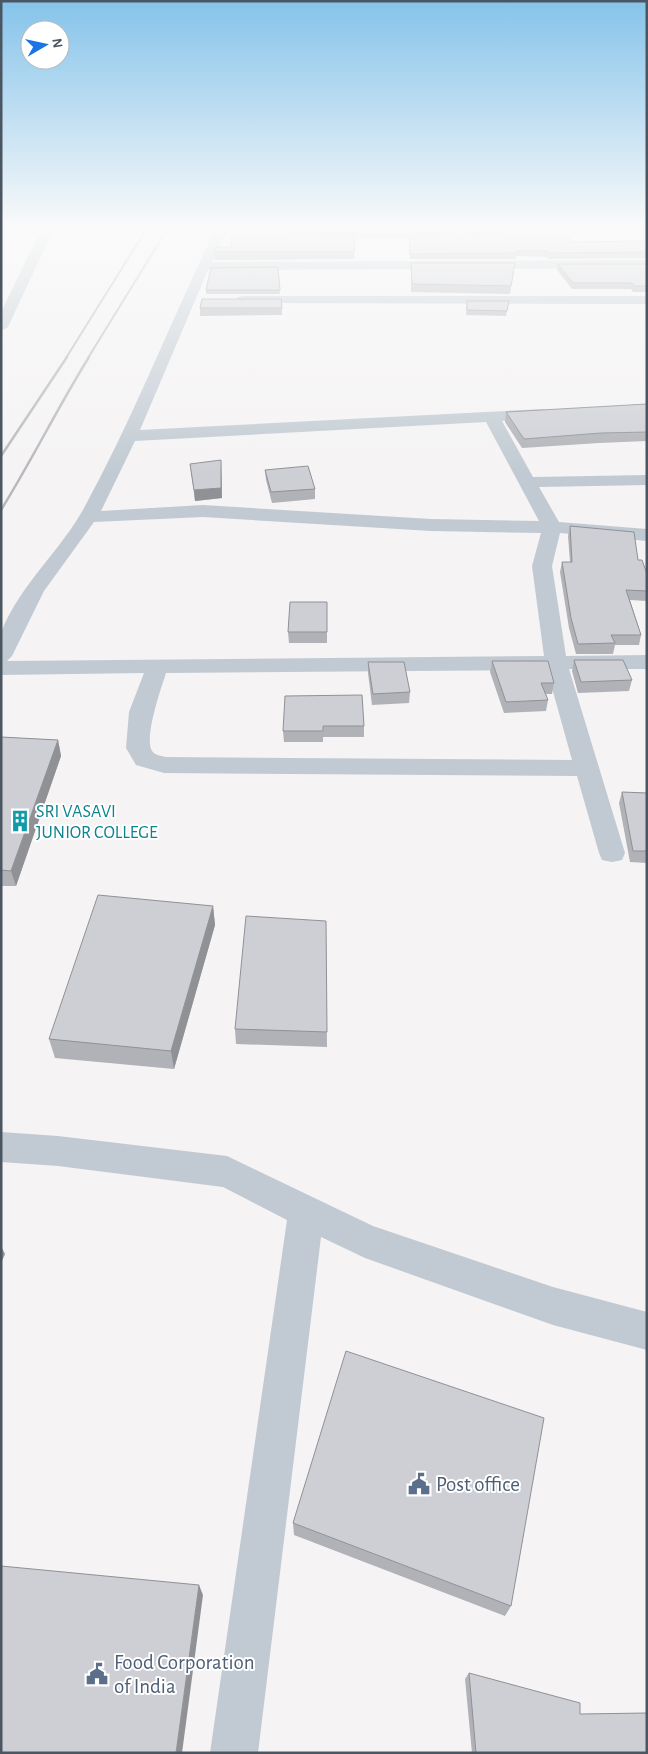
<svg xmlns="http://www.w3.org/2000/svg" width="648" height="1754" viewBox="0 0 648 1754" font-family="'Alegreya Sans',sans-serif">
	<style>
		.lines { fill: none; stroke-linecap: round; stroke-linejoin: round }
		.street { fill: #c1cad2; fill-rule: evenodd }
		.rail-far1 { stroke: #b5b8bd; stroke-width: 2 }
		.rail { stroke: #b5b8bd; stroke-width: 2.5 }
		.wall { fill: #b0b2b7 }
		.shaded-wall { fill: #909195 }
		.building { fill: #cdcfd5; stroke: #909195 }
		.labels { text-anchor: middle; stroke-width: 4; stroke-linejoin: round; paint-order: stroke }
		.culture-label { font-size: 18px; fill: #0d838f; stroke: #fff; text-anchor: start }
		.near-service-label { font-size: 21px; fill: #4e5e75; stroke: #fff; text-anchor: start }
	</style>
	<rect width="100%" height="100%" fill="#f5f3f3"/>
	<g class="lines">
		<!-- street -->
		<path class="street" d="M 42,228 L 54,228 L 8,327 L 1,331 L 1,312 Z
			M 216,228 L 228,228 L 212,262 L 647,260 L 647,268 L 208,270 L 140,430 L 543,409 L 549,411 L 551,414 L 549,417 L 502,421 L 533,477 L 647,475 L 647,485 L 539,487 L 559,522 L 647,529 L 647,541 L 560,533 L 552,566 L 566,656 L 647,655 L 647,669 L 569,669 L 625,853 L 622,860 L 612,862 L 602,860 L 599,853 L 577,776 L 164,773 L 136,765 L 126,748 L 129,712 L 144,673 L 1,675 C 1,663 0,640 2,630 C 21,584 61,550 84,508 C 134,417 171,320 216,228 ZM 486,422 L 539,521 L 431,519 L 203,505 L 101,511 L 135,441 ZM 203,517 L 431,531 L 541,533 L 532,566 L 544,656 L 7,661 L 12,656 L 44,591 L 94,522 ZM 547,670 L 572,760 L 165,757 C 162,756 156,755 154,753 C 141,744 162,686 166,673 Z
			M 495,228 L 507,228 L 509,233 L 507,236 L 499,236 Z
			M 446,230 L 452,234 L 450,237 L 319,239 L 313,235 L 319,231 Z
			M 243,296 L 647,296 L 647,304 L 238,303 L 236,300 L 238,297 Z
			M 1,1132 L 58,1136 L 227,1156 L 373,1226 L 553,1287 L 647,1312 L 647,1350 L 553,1325 L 365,1258 L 321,1237 L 258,1753 L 210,1753 L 287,1220 L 223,1187 L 58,1166 L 1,1162 Z"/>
		<!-- rail-far1 -->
		<path class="rail-far1" d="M 66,358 L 147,228
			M 88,358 L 168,228"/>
		<!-- rail -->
		<path class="rail" d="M 1,456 L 67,357
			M 1,510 C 32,460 58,407 89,357"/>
	</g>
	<!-- wall -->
	<path class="wall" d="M 234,228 L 356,228 L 234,230 Z
		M 409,235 L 572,242 L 647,241 L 647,258 L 548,259 L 547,257 L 516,256 L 516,259 L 410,259 Z
		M 355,241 L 354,259 L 215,260 L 214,252 Z
		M 411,263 L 515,263 L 510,294 L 411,292 Z
		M 558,264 L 647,264 L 647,292 L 633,292 L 631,289 L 572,289 L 557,270 Z
		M 278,267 L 280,294 L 206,294 L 206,290 Z
		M 202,299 L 282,308 L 282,315 L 200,316 L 200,308 Z
		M 467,301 L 509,301 L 506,316 L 466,315 Z
		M 647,404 L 647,441 L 599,443 L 522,448 L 505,422 L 506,412 Z
		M 221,460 L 222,498 L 195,501 L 190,464 Z
		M 265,470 L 315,489 L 315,499 L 272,503 L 266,480 Z
		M 570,526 L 638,560 L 647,574 L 647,601 L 630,600 L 641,635 L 639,645 L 615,645 L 613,654 L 576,654 L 569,628 L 560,572 L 562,562 L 570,562 L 568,536 Z
		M 327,602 L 327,643 L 289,643 L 288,632 Z
		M 574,660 L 632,680 L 629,691 L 578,693 L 572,671 Z
		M 492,661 L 554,683 L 552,694 L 546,694 L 548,700 L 546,711 L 504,713 L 490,672 Z
		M 368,662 L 410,692 L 409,703 L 372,705 L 368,673 Z
		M 362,695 L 364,726 L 364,737 L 323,737 L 323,742 L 284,742 L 283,731 Z
		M 1,737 L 58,740 L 61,756 L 16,886 L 1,886 Z
		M 622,792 L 647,793 L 647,863 L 630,862 L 619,803 Z
		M 213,906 L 215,925 L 174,1069 L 55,1058 L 49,1039 Z
		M 326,921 L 327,1047 L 236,1044 L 235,1029 Z
		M 293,1523 L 511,1606 L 505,1616 L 294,1535 Z
		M 469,1673 L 580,1714 L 647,1753 L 472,1753 L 465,1679 Z"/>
	<!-- shaded-wall -->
	<path class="shaded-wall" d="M 221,460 L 222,498 L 195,501 L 194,490 Z
		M 58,740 L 61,756 L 16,886 L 11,871 Z
		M 213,906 L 215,925 L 174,1069 L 171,1051 Z
		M 1,1246 L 5,1254 L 1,1263 Z
		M 199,1585 L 203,1595 L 182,1753 L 176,1753 Z"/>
	<!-- building -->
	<path class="building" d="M 561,230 L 572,242 L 647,241 L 647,252 L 549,253 L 547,251 L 517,251 L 516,253 L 410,254 L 409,235 Z
		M 355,233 L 354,252 L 214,252 L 217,247 L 231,247 L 232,234 Z
		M 411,263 L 515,263 L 511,286 L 412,284 Z
		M 558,264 L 647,264 L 647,286 L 634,286 L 632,283 L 573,283 Z
		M 278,267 L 280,290 L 206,290 L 211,268 Z
		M 202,299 L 281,299 L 282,308 L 200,308 Z
		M 467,301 L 509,301 L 507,311 L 467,310 Z
		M 647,404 L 647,432 L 601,433 L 524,439 L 506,412 Z
		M 221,460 L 221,488 L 194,490 L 190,464 Z
		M 308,466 L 315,489 L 271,492 L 265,470 Z
		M 570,526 L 634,532 L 638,560 L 642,560 L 647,574 L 647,591 L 626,590 L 641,635 L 611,635 L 615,643 L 578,644 L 571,618 L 562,562 L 572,562 Z
		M 290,602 L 327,602 L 327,632 L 288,632 Z
		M 574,660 L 623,660 L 632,680 L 581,682 Z
		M 492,661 L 548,661 L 554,683 L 541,683 L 548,700 L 506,702 Z
		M 368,662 L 404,662 L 410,692 L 373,694 Z
		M 362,695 L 364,726 L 323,726 L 323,731 L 283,731 L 285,696 Z
		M 1,737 L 58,740 L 11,871 L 1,870 Z
		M 622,792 L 647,793 L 647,851 L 633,851 Z
		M 98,895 L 213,906 L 171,1051 L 49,1039 Z
		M 246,916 L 326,921 L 327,1032 L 235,1029 Z
		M 346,1351 L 544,1418 L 511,1606 L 293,1523 Z
		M 1,1566 L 199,1585 L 176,1753 L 1,1753 Z
		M 469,1673 L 580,1703 L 580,1714 L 647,1713 L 647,1753 L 476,1753 Z"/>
	<!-- sky -->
	<linearGradient id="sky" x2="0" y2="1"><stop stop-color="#85c3ea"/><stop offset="0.48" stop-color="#fafafa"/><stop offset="1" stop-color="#fafafa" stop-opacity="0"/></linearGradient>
	<rect width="648" height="474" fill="url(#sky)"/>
	<!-- icons -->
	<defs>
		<g id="building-bare" transform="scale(1.725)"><path d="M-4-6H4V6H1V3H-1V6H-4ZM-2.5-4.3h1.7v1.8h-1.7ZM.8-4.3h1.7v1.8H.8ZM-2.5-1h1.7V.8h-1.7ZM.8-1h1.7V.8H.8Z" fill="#0f9aa8" stroke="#fff" stroke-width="2.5" paint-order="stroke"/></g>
		<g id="civic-bare" transform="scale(1.725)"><path d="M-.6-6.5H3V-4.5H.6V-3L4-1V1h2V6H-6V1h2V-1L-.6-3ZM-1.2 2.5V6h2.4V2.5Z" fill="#5c6f8a" stroke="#fff" stroke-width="2.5" paint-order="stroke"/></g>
	</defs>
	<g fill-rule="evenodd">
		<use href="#building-bare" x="20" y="821"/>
		<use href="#civic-bare" x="419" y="1484"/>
		<use href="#civic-bare" x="97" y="1674"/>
	</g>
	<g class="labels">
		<!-- culture labels -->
		<g class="culture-label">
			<text x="36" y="817">SRI VASAVI<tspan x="36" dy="21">JUNIOR COLLEGE</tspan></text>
		</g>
		<!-- near-service labels -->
		<g class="near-service-label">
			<text x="436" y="1491">Post office</text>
			<text x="114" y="1669">Food Corporation<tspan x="114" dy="24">of India</tspan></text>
		</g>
	</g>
	<!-- border -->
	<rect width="648" height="1754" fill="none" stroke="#4a5661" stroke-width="5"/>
	<!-- north arrow -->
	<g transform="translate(45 45) rotate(81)"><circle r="24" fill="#ffffff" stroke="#b7bbc0"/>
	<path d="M0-4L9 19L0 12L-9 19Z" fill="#1a73e8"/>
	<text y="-8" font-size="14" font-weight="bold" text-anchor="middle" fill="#4a5661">N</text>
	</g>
</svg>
